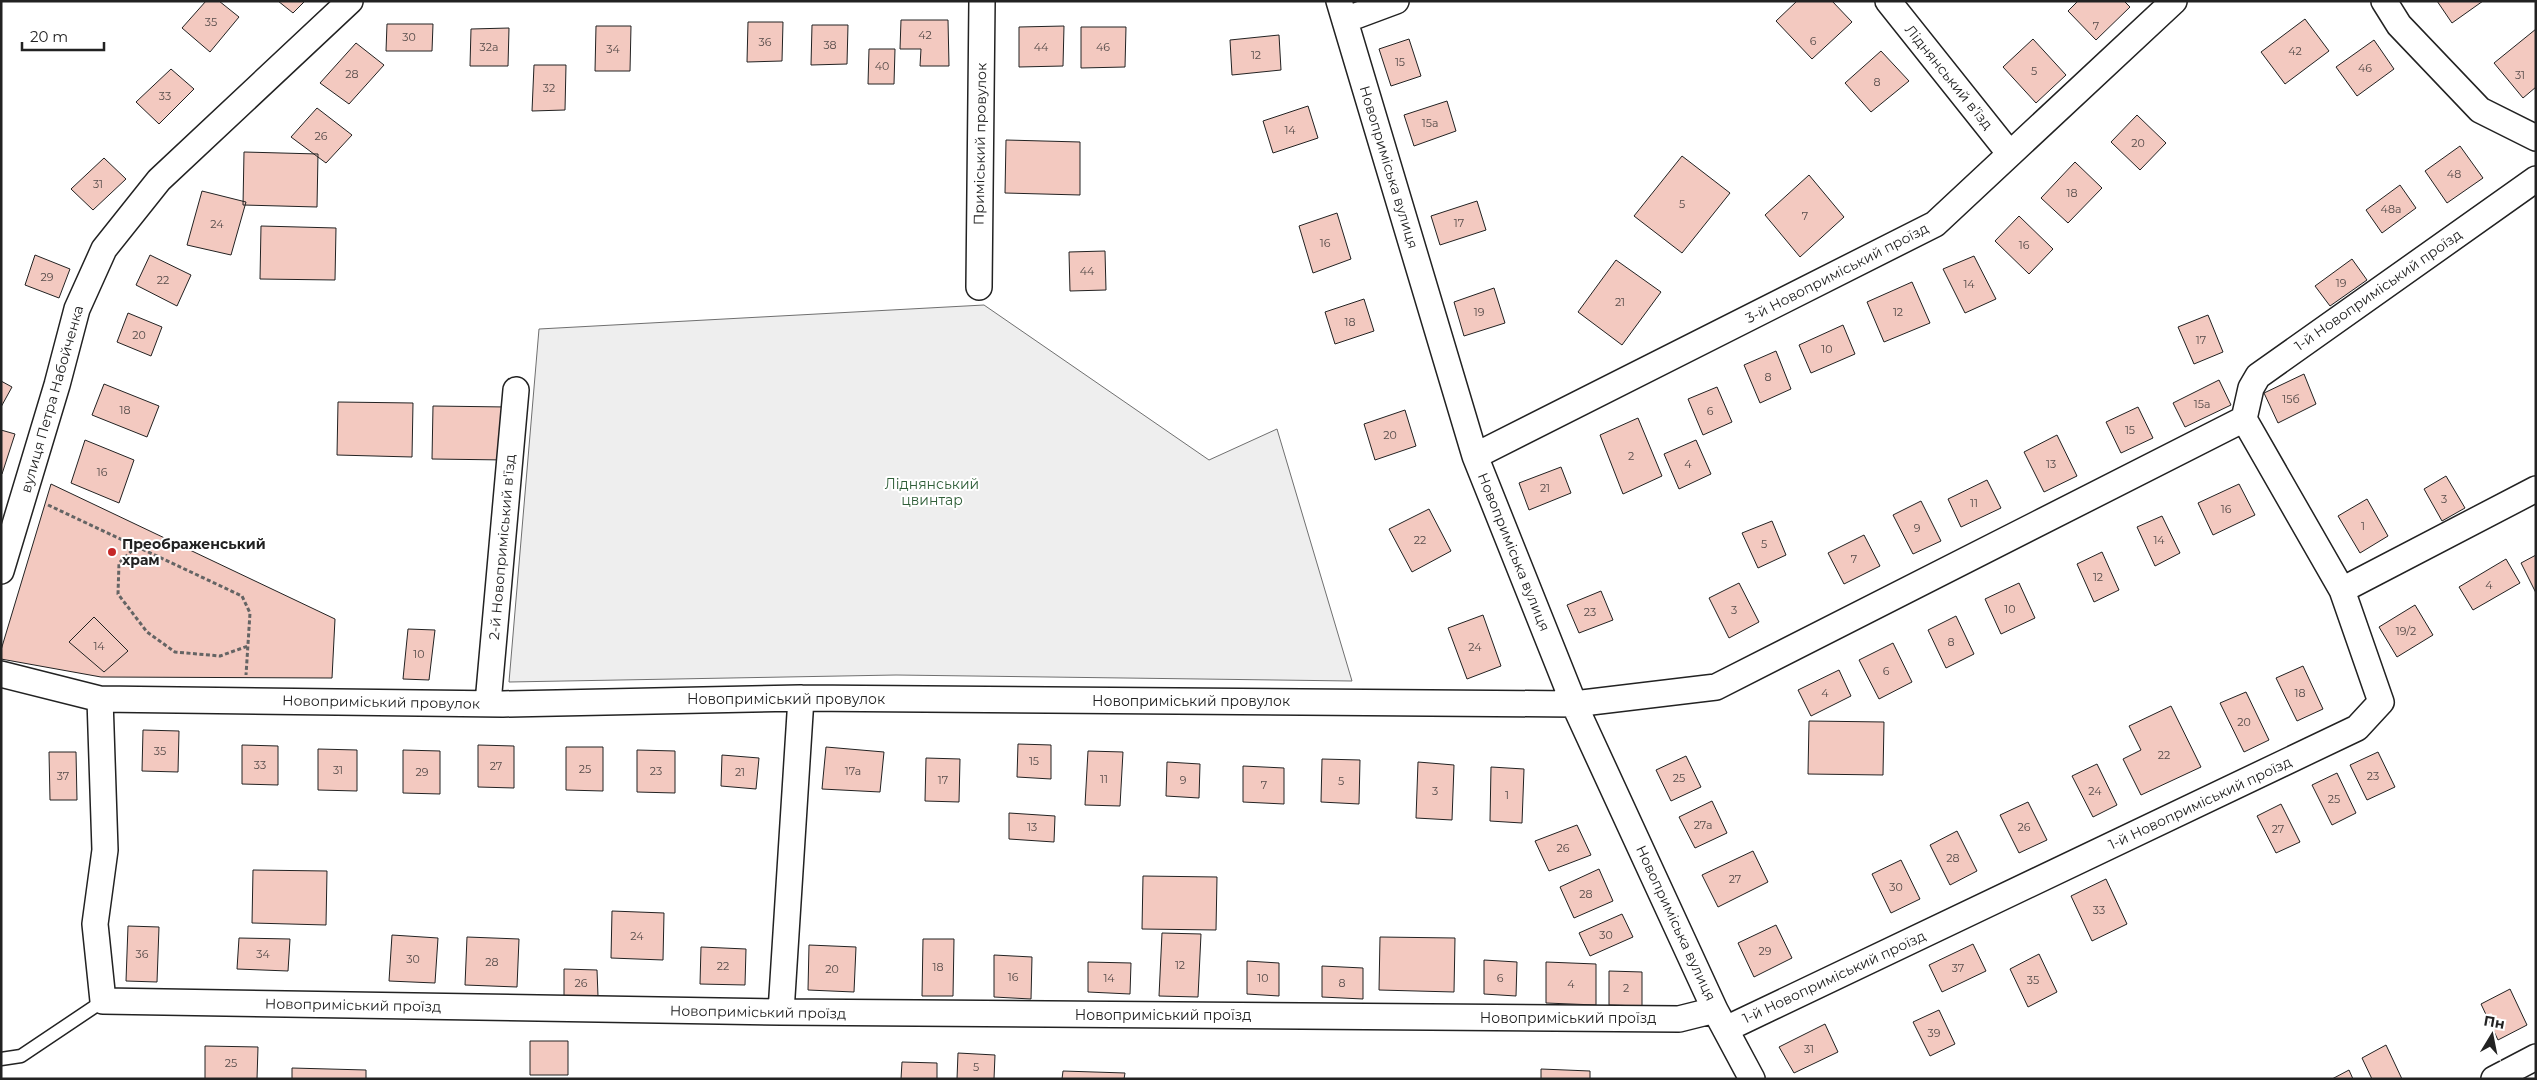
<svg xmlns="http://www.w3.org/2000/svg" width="2537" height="1080" viewBox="0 0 2537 1080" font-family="Montserrat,sans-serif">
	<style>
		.green { fill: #eee; stroke: #6f6f6f }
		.building { fill: #f3c9c0; stroke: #222 }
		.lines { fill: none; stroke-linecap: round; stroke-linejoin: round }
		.service-casing { stroke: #222; stroke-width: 15 }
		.minor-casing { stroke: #222; stroke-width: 28 }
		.path { stroke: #646464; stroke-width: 3; stroke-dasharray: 4 2.5; stroke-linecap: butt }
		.service { stroke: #fff; stroke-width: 12 }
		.minor { stroke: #fff; stroke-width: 25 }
		.poi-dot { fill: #c62828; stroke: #fff; stroke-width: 2 }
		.labels { text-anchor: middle; stroke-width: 4; stroke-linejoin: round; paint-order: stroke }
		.number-label { font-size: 11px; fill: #564c4a }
		.street-label { font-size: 14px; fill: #222; stroke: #fff }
		.park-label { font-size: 14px; fill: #2f5e38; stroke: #fff }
		.poi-label { font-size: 14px; font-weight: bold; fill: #222; stroke: #fff; text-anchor: start }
	</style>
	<rect width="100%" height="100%" fill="#fff"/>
	<!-- green -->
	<path class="green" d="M 984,305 L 1209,460 L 1277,429 L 1352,681 L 896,675 L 509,682 L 539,329 Z"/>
	<!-- building -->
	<path class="building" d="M 206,1 L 219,1 L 239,17 L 210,52 L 182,28 Z
		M 278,1 L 305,1 L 293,13 Z
		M 1797,1 L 1832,1 L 1852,22 L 1812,59 L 1776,21 Z
		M 2078,1 L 2124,1 L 2130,7 L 2096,40 L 2068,11 Z
		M 2437,1 L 2483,1 L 2452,23 Z
		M 2305,19 L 2329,51 L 2285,84 L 2261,52 Z
		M 901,20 L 948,20 L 949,66 L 920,66 L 921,49 L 900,49 Z
		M 748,22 L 783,22 L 782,61 L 747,62 Z
		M 387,24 L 433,24 L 432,51 L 386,51 Z
		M 812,25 L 848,25 L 847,64 L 811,65 Z
		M 596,26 L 631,26 L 630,71 L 595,71 Z
		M 1064,26 L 1063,66 L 1019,67 L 1019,27 Z
		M 1081,27 L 1126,27 L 1125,67 L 1081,68 Z
		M 509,28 L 508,66 L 470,66 L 471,29 Z
		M 2536,29 L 2536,87 L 2523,98 L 2494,63 Z
		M 1279,35 L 1281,70 L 1232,75 L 1230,40 Z
		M 1409,39 L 1421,76 L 1391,86 L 1379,49 Z
		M 2033,39 L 2066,75 L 2036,103 L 2003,67 Z
		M 2374,40 L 2394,69 L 2357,96 L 2336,67 Z
		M 356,43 L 384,65 L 349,104 L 320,83 Z
		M 869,49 L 895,49 L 894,84 L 868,84 Z
		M 1881,51 L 1909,81 L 1871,112 L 1845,83 Z
		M 534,65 L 566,65 L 565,110 L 532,111 Z
		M 171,69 L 194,89 L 159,124 L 136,102 Z
		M 1447,101 L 1456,131 L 1414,146 L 1404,115 Z
		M 1308,106 L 1318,138 L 1273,153 L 1263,121 Z
		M 317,108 L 352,135 L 326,163 L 291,137 Z
		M 2137,115 L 2166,143 L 2140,170 L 2111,142 Z
		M 1006,140 L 1080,142 L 1080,195 L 1005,193 Z
		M 2460,146 L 2483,178 L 2447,203 L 2425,171 Z
		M 244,152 L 318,154 L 317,207 L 243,205 Z
		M 1682,156 L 1730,193 L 1682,253 L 1634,216 Z
		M 104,158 L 126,179 L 93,210 L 71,189 Z
		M 2075,162 L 2102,188 L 2068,223 L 2041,198 Z
		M 1809,175 L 1844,217 L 1800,257 L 1765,215 Z
		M 2400,185 L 2416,208 L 2382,233 L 2366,210 Z
		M 202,191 L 246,202 L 231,255 L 187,245 Z
		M 1477,201 L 1486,230 L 1440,245 L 1431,216 Z
		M 1337,213 L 1351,259 L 1313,273 L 1299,226 Z
		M 2019,216 L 2053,249 L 2029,274 L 1995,241 Z
		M 261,226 L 336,228 L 335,280 L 260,279 Z
		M 1105,251 L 1106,290 L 1070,291 L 1069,252 Z
		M 35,255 L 70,269 L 59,298 L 25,285 Z
		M 150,255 L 191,275 L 177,306 L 136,285 Z
		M 1974,256 L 1996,299 L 1965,313 L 1943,269 Z
		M 2352,259 L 2367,280 L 2330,306 L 2315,286 Z
		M 1616,260 L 1661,292 L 1622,345 L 1578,312 Z
		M 1912,282 L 1930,323 L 1884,342 L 1867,302 Z
		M 1494,288 L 1505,323 L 1464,336 L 1454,302 Z
		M 1364,299 L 1374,331 L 1335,344 L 1325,312 Z
		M 128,313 L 162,327 L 151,356 L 117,342 Z
		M 2208,315 L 2223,352 L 2194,364 L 2178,327 Z
		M 1843,325 L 1855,354 L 1811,373 L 1799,345 Z
		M 1776,351 L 1791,389 L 1760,403 L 1744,365 Z
		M 2304,374 L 2316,404 L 2278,423 L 2264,393 Z
		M 2219,380 L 2231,405 L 2185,427 L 2173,403 Z
		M 1,381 L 12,387 L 1,407 Z
		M 104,384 L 159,406 L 147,437 L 92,415 Z
		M 1717,387 L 1732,422 L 1703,435 L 1688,399 Z
		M 338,402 L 413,403 L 412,457 L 337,455 Z
		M 433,406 L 507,407 L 506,460 L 432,459 Z
		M 2138,407 L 2153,438 L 2121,453 L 2106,422 Z
		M 1405,410 L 1416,446 L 1375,460 L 1364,424 Z
		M 1638,418 L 1662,476 L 1623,494 L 1600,435 Z
		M 1,430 L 15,434 L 2,474 L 1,474 Z
		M 2057,435 L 2077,476 L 2044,492 L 2024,452 Z
		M 85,440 L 134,460 L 119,503 L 71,483 Z
		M 1696,440 L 1711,474 L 1679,489 L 1664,454 Z
		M 1561,467 L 1571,493 L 1529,510 L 1519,483 Z
		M 2446,476 L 2465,508 L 2442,521 L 2424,489 Z
		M 1987,480 L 2001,508 L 1961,527 L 1948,499 Z
		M 51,484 L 335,619 L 332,678 L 101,677 L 1,659 L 1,650 Z
		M 2239,484 L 2255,515 L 2213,535 L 2198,503 Z
		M 2367,499 L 2388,536 L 2360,553 L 2338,516 Z
		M 1921,501 L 1941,541 L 1913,554 L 1893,515 Z
		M 1429,509 L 1451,551 L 1412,572 L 1389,529 Z
		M 2162,516 L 2180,553 L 2155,566 L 2137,527 Z
		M 1772,521 L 1786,555 L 1758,568 L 1742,533 Z
		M 1864,535 L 1880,566 L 1844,584 L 1828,553 Z
		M 2102,552 L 2119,590 L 2094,602 L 2077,564 Z
		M 2536,555 L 2536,593 L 2521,563 Z
		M 2506,559 L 2520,583 L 2473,610 L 2459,587 Z
		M 1739,583 L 1759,622 L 1729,638 L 1709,598 Z
		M 2019,583 L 2035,618 L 2001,634 L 1985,599 Z
		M 1601,591 L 1613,620 L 1579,633 L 1567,605 Z
		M 2415,605 L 2433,635 L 2397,657 L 2379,627 Z
		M 1483,615 L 1501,666 L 1467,679 L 1448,628 Z
		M 1956,616 L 1974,654 L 1946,668 L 1928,630 Z
		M 94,617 L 128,651 L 104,672 L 69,642 Z
		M 408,629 L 435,630 L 429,680 L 403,679 Z
		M 1893,643 L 1912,682 L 1879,699 L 1859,660 Z
		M 2303,666 L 2323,709 L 2297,721 L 2276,678 Z
		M 1839,670 L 1851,696 L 1811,716 L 1798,690 Z
		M 2246,692 L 2269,740 L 2244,752 L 2220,703 Z
		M 2171,706 L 2201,767 L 2141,795 L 2123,759 L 2141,750 L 2129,726 Z
		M 1809,721 L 1884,722 L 1883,775 L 1808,774 Z
		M 143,730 L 179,731 L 178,772 L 142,771 Z
		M 1018,744 L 1051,745 L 1051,779 L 1017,777 Z
		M 242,745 L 278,746 L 278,785 L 242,784 Z
		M 478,745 L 514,746 L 514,788 L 478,787 Z
		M 566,747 L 603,747 L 603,791 L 566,790 Z
		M 826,747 L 884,752 L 880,792 L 822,789 Z
		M 318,749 L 357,750 L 357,791 L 318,790 Z
		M 403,750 L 440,751 L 440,794 L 403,793 Z
		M 637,750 L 675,751 L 675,793 L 637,792 Z
		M 1088,751 L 1123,752 L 1120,806 L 1085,805 Z
		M 49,752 L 76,752 L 77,800 L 50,800 Z
		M 2378,752 L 2395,787 L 2367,800 L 2350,765 Z
		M 722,755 L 759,758 L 756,789 L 721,786 Z
		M 1686,756 L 1701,787 L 1671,801 L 1656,770 Z
		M 926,758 L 960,759 L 959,802 L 925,801 Z
		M 1322,759 L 1360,760 L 1359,804 L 1321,802 Z
		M 1167,762 L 1200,764 L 1199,798 L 1166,796 Z
		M 1418,762 L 1454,765 L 1452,820 L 1416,818 Z
		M 2097,764 L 2117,805 L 2093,817 L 2072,776 Z
		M 1243,766 L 1284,768 L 1284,804 L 1243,802 Z
		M 1491,767 L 1524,769 L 1522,823 L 1490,821 Z
		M 2337,773 L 2356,813 L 2332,825 L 2312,785 Z
		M 1712,801 L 1727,833 L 1695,848 L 1679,817 Z
		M 2028,802 L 2047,840 L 2019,853 L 2000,815 Z
		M 2281,804 L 2300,842 L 2276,853 L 2257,816 Z
		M 1009,813 L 1055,816 L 1054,842 L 1009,839 Z
		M 1577,825 L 1591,855 L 1549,871 L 1535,841 Z
		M 1957,831 L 1977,871 L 1950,885 L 1930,845 Z
		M 1753,851 L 1768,882 L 1718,907 L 1702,875 Z
		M 1901,860 L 1920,899 L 1891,913 L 1872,874 Z
		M 1599,869 L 1613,901 L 1574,918 L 1560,887 Z
		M 253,870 L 327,871 L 326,925 L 252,923 Z
		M 1143,876 L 1217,877 L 1216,930 L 1142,929 Z
		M 2106,879 L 2127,924 L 2092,941 L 2071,896 Z
		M 612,911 L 664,913 L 663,960 L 611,958 Z
		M 1622,914 L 1633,937 L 1590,956 L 1579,933 Z
		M 1776,925 L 1792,958 L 1754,977 L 1738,943 Z
		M 128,926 L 159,927 L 157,982 L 126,981 Z
		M 1162,933 L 1201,934 L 1198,997 L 1159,996 Z
		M 392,935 L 438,938 L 435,983 L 389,981 Z
		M 467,937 L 519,939 L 517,987 L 465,985 Z
		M 1380,937 L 1455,938 L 1454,992 L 1379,990 Z
		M 239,938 L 290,939 L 288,971 L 237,969 Z
		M 923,939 L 954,939 L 953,996 L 922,996 Z
		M 1973,944 L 1986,971 L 1942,992 L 1929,965 Z
		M 809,945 L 856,947 L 854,992 L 808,990 Z
		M 701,947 L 746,949 L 745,985 L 700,984 Z
		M 2039,954 L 2057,992 L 2028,1007 L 2010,969 Z
		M 994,955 L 1032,957 L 1031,999 L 994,997 Z
		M 1484,960 L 1517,962 L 1516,996 L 1484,994 Z
		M 1247,961 L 1279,963 L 1279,996 L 1247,994 Z
		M 1088,962 L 1131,963 L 1130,994 L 1088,992 Z
		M 1546,962 L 1596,964 L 1596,1005 L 1546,1003 Z
		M 1322,966 L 1363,968 L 1363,999 L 1322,997 Z
		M 564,969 L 597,970 L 598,996 L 564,996 Z
		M 1609,971 L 1642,972 L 1642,1006 L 1609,1005 Z
		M 2510,989 L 2527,1025 L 2498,1040 L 2481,1004 Z
		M 1939,1010 L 1955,1044 L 1930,1056 L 1913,1022 Z
		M 1825,1024 L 1838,1052 L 1794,1073 L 1779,1047 Z
		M 530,1041 L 568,1041 L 568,1075 L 530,1075 Z
		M 2386,1045 L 2402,1079 L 2372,1079 L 2362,1058 Z
		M 205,1046 L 258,1047 L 257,1079 L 205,1079 Z
		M 958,1053 L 995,1055 L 994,1079 L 957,1079 Z
		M 902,1062 L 937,1063 L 937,1079 L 901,1079 Z
		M 292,1068 L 366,1070 L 366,1079 L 292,1079 Z
		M 1541,1069 L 1590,1071 L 1590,1079 L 1541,1079 Z
		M 2349,1070 L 2353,1079 L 2332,1079 Z
		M 1063,1071 L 1125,1073 L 1124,1079 L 1062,1079 Z"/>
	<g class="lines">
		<!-- service casing -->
		<g class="service-casing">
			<path id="service" d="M 1,1059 L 21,1056 L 103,1001"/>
		</g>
		<!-- minor casing -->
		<g class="minor-casing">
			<path id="minor" d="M 1339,1 L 1475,456 L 1574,704 L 1715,1010 L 1752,1079
				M 1888,1 L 2010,154
				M 2384,1 L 2399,25 L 2480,110 L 2536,138
				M 1345,20 L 1396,1
				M 979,287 L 982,1
				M 2244,419 L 2251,388 L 2258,376 L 2536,179
				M 1475,456 L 1935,224 L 2174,1
				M 1,571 L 57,385 L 77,309 L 104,249 L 159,180 L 350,1
				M 2342,590 L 2536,489
				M 1,674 L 100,699 L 503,704 L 801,698 L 1574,704 L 1716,687 L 2244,419 L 2342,590 L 2381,702 L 2357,728 L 1726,1029
				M 100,699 L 105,850 L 95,924 L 103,1001 L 781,1012 L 1679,1019 L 1715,1010
				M 488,703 L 516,390
				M 781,1012 L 801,698
				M 2494,1079 L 2536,1057"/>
		</g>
		<!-- path -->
		<path class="path" d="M 48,505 L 242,596 L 250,613 L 246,675
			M 137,546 L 119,563 L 118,594 L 147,632 L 175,652 L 220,656 L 248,646"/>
		<!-- service -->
		<use href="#service" class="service"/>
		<!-- minor -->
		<use href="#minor" class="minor"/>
	</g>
	<!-- markers -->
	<circle class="poi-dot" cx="112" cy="552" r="5"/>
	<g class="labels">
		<!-- number labels -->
		<g class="number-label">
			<text x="211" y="26">35</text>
			<text x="2096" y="30">7</text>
			<text x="925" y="39">42</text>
			<text x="409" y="41">30</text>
			<text x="1813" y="45">6</text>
			<text x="765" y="46">36</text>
			<text x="830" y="49">38</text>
			<text x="489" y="51">32а</text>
			<text x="1041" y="51">44</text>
			<text x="1103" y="51">46</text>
			<text x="613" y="53">34</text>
			<text x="2295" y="55">42</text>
			<text x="1256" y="59">12</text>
			<text x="1400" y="66">15</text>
			<text x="882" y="70">40</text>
			<text x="2365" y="72">46</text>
			<text x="2034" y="75">5</text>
			<text x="352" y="78">28</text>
			<text x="2520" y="79">31</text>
			<text x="1877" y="86">8</text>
			<text x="549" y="92">32</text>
			<text x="165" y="100">33</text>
			<text x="1430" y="127">15а</text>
			<text x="1290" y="134">14</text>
			<text x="321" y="140">26</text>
			<text x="2138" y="147">20</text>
			<text x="2454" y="178">48</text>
			<text x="98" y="188">31</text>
			<text x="2072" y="197">18</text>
			<text x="1682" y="208">5</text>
			<text x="2391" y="213">48а</text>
			<text x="1805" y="220">7</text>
			<text x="1459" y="227">17</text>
			<text x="217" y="228">24</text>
			<text x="1325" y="247">16</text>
			<text x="2024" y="249">16</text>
			<text x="1087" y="275">44</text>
			<text x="47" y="281">29</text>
			<text x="163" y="284">22</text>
			<text x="2341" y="287">19</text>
			<text x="1969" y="288">14</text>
			<text x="1620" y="306">21</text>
			<text x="1479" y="316">19</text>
			<text x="1898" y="316">12</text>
			<text x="1350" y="326">18</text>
			<text x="139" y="339">20</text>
			<text x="2201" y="344">17</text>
			<text x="1827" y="353">10</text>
			<text x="1768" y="381">8</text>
			<text x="2291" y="403">15б</text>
			<text x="2202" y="408">15а</text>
			<text x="125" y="414">18</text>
			<text x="1710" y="415">6</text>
			<text x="2130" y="434">15</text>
			<text x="1390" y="439">20</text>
			<text x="1631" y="460">2</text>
			<text x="1688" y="468">4</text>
			<text x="2051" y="468">13</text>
			<text x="102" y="476">16</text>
			<text x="1545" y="492">21</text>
			<text x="2444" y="503">3</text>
			<text x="1974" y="507">11</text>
			<text x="2226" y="513">16</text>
			<text x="2363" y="530">1</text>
			<text x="1917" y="532">9</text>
			<text x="1420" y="544">22</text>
			<text x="2159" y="544">14</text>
			<text x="1764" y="548">5</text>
			<text x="1854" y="563">7</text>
			<text x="2098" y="581">12</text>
			<text x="2489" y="589">4</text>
			<text x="2010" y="613">10</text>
			<text x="1734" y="614">3</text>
			<text x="1590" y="616">23</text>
			<text x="2406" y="635">19/2</text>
			<text x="1951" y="646">8</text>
			<text x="99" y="650">14</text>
			<text x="1475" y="651">24</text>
			<text x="419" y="658">10</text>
			<text x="1886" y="675">6</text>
			<text x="1825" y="697">4</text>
			<text x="2300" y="697">18</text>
			<text x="2244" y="726">20</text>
			<text x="160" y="755">35</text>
			<text x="2164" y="759">22</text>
			<text x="1034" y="765">15</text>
			<text x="260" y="769">33</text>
			<text x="496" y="770">27</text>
			<text x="585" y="773">25</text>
			<text x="338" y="774">31</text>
			<text x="656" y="775">23</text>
			<text x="853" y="775">17а</text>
			<text x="422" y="776">29</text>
			<text x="740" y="776">21</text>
			<text x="63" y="780">37</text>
			<text x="2373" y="780">23</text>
			<text x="1679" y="782">25</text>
			<text x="1104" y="783">11</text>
			<text x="943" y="784">17</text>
			<text x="1183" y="784">9</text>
			<text x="1341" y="785">5</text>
			<text x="1264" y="789">7</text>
			<text x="1435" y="795">3</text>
			<text x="2095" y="795">24</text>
			<text x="1507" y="799">1</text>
			<text x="2334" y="803">25</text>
			<text x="1703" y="829">27а</text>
			<text x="1032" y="831">13</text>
			<text x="2024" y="831">26</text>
			<text x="2278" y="833">27</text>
			<text x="1563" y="852">26</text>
			<text x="1953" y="862">28</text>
			<text x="1735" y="883">27</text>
			<text x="1896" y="891">30</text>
			<text x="1586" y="898">28</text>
			<text x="2099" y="914">33</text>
			<text x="1606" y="939">30</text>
			<text x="637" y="940">24</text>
			<text x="1765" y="955">29</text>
			<text x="142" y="958">36</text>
			<text x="263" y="958">34</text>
			<text x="413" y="963">30</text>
			<text x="492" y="966">28</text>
			<text x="1180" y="969">12</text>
			<text x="723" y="970">22</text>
			<text x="938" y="971">18</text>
			<text x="1958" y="972">37</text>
			<text x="832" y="973">20</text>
			<text x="1013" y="981">16</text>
			<text x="1109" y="982">14</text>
			<text x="1263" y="982">10</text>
			<text x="1500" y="982">6</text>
			<text x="2033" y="984">35</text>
			<text x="581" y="987">26</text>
			<text x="1342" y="987">8</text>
			<text x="1571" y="988">4</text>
			<text x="1626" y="992">2</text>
			<text x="1934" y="1037">39</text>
			<text x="1809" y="1053">31</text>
			<text x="231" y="1067">25</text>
			<text x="976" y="1071">5</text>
		</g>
		<!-- street labels -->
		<g class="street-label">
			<text transform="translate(1949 77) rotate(51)" y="5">Ліднянський в’їзд</text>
			<text transform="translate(980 144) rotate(-89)" y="5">Приміський провулок</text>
			<text transform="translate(1389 167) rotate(73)" y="5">Новоприміська вулиця</text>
			<text transform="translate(1837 273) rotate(-27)" y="5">3-й Новоприміський проїзд</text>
			<text transform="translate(2378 290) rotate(-35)" y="5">1-й Новоприміський проїзд</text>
			<text transform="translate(52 399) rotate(-74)" y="5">вулиця Петра Набойченка</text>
			<text transform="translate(502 547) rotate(-85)" y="5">2-й Новоприміський в'їзд</text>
			<text transform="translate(1514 552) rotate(68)" y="5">Новоприміська вулиця</text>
			<text x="786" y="704">Новоприміський провулок</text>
			<text x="1191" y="706">Новоприміський провулок</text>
			<text transform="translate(381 702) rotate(1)" y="5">Новоприміський провулок</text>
			<text transform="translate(2200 803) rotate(-25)" y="5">1-й Новоприміський проїзд</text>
			<text transform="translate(1676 923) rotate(65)" y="5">Новоприміська вулиця</text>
			<text transform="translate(1834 977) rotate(-25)" y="5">1-й Новоприміський проїзд</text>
			<text transform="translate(353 1005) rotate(1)" y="5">Новоприміський проїзд</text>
			<text transform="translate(758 1012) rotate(1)" y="5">Новоприміський проїзд</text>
			<text x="1163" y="1020">Новоприміський проїзд</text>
			<text x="1568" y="1023">Новоприміський проїзд</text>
		</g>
		<!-- park labels -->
		<g class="park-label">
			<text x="932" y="489">Ліднянський<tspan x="932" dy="16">цвинтар</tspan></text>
		</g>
		<!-- poi labels -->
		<g class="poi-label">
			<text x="122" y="549">Преображенський<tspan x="122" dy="16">храм</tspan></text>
		</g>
	</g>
	<!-- border -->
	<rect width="2537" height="1080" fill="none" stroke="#222222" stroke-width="5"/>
	<!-- north arrow -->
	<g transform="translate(2492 1035) rotate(10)" stroke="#ffffff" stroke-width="4" paint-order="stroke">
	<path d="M0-4L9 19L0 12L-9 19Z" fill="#222222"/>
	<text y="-8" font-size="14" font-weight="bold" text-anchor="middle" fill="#222222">Пн</text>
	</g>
	<!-- scale -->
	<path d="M22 42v8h82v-8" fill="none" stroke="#222222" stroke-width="2.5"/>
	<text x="30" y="42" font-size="15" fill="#222222" stroke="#ffffff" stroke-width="4" paint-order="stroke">20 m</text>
</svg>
